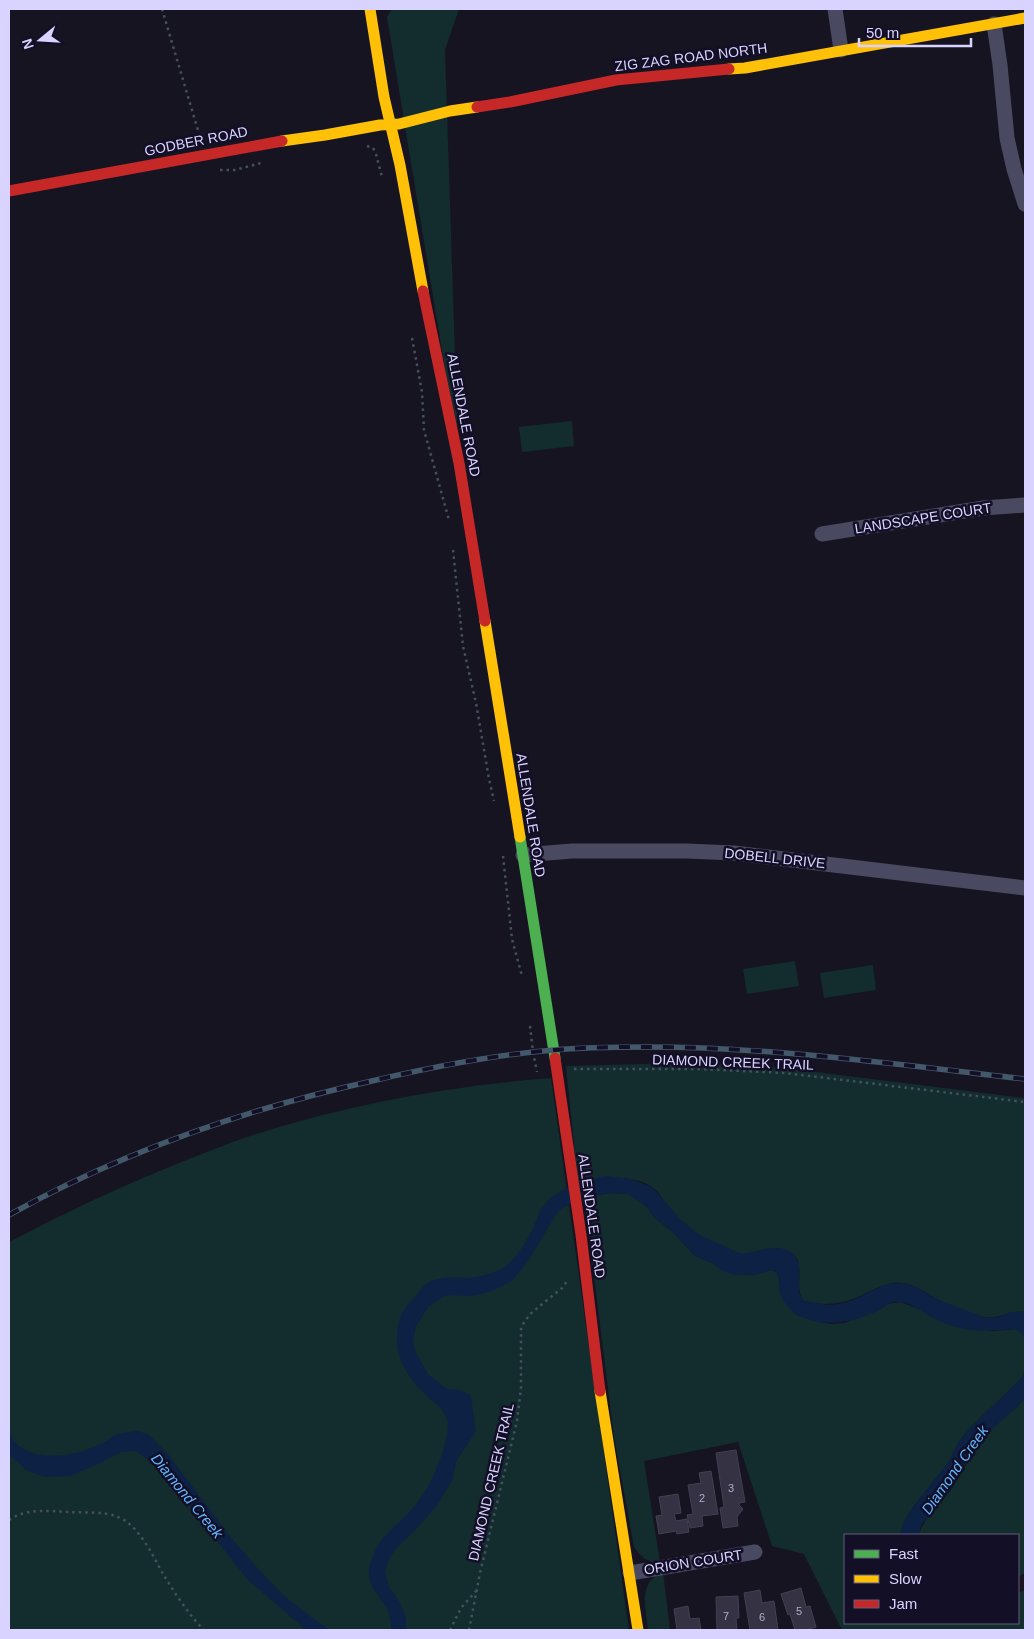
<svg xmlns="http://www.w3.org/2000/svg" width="1034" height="1639" viewBox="0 0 1034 1639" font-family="Arial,sans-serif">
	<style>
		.green { fill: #132c2d }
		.water { fill: #0d2144 }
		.building { fill: #343243; stroke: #433f54 }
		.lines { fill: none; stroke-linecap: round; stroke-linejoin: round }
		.path { stroke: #44505f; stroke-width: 2.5; stroke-dasharray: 2.5 4; stroke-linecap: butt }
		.street { stroke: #4a4962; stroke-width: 15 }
		.fast { stroke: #4caf50; stroke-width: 11 }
		.slow { stroke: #ffc107; stroke-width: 11 }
		.jam { stroke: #c62828; stroke-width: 11 }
		.rail-casing { stroke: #43596b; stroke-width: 5.5 }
		.rail { stroke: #130f26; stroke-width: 4; stroke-dasharray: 11; stroke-linecap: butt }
		.labels { text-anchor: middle; stroke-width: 5; stroke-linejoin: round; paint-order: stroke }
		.number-label { font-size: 11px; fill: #b0acd0 }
		.street-label { font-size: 14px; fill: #d9d4ff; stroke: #130f26 }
		.water-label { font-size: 15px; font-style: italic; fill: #62b6ff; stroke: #130f26 }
	</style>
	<rect width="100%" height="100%" fill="#161421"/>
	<!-- green -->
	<path class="green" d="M 392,9 L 459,9 L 445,50 L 458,448 L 387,17 Z
		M 572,421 L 574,446 L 522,452 L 519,427 Z
		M 795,961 L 799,986 L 747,994 L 743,969 Z
		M 873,965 L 876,990 L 824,998 L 820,973 Z
		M 716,1062 L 768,1066 L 1025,1098 L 1025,1312 C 1011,1309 999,1320 984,1317 C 970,1314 954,1308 941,1301 C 927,1294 912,1281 895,1283 C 885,1284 875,1289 866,1293 C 845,1304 827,1307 804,1301 C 793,1288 806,1264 793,1254 C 778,1241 759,1255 742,1254 C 734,1253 718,1245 710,1241 C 694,1233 680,1221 669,1207 C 663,1200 659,1192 652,1187 C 642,1180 630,1179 619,1178 C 602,1178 593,1178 578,1184 L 566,1066 Z
		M 551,1078 L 629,1630 L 9,1630 L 9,1242 C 66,1212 124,1185 184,1161 C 205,1153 226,1144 247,1137 C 345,1105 449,1086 551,1078 Z
		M 610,1193 L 628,1194 L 637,1199 L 646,1206 L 655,1218 L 673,1232 L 694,1255 L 714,1264 L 731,1274 L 754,1275 L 771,1270 L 776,1272 L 779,1277 L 779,1286 L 797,1315 L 816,1321 L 831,1324 L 844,1323 L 881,1309 L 887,1304 L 901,1302 L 919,1309 L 937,1320 L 993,1331 L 1016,1329 L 1024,1334 L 1025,1368 L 1022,1378 L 970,1428 L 958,1443 L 948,1463 L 914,1506 L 904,1522 L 900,1535 L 845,1535 L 845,1623 L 1018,1623 L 1018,1593 L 1025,1590 L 1025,1630 L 842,1630 L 804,1554 L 772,1546 L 738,1442 L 644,1461 L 660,1562 C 647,1562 641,1558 634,1547 L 614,1437 L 584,1197 Z
		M 1025,1398 L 1025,1573 L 1018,1577 L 1018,1535 L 919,1535 C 924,1516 941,1504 952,1488 C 964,1472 970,1453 983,1438 C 995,1423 1013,1413 1025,1398 Z
		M 663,1572 L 670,1630 L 648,1630 C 646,1608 637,1583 663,1572 Z"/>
	<!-- water -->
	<path class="water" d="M 606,1176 L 631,1179 L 652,1187 L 681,1220 L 698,1234 L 741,1254 L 771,1248 L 785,1249 L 793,1253 L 799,1264 L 799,1291 L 801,1297 L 804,1301 L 828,1305 L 839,1304 L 850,1301 L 887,1284 L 902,1283 L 916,1287 L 941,1301 L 986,1318 L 999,1317 L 1010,1312 L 1025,1312 L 1025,1337 L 1016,1329 C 988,1331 963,1333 937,1320 C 925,1315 914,1303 900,1302 C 891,1301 886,1306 879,1310 C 854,1322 828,1328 802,1317 C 790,1312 781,1301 779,1288 C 779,1285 780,1280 779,1277 C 778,1273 774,1271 771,1270 L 754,1275 L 731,1274 L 721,1270 L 714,1264 L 694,1255 L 673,1232 L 655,1218 L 646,1206 L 628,1194 L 610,1193 L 584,1197 L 563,1208 L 557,1213 L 528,1261 L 512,1281 L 492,1291 L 471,1296 L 447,1295 L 429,1306 L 416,1326 L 413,1342 L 416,1353 L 428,1374 L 447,1389 L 460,1390 L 470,1395 C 473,1407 474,1419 476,1431 L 456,1462 L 453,1479 L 436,1507 L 410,1535 L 396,1548 L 388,1561 L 385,1572 L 389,1587 L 399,1601 L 406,1617 L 406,1630 L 391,1630 C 393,1602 370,1595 369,1576 C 368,1570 371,1559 374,1554 C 381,1535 400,1523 413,1508 C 430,1489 447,1450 448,1425 C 448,1413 438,1405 429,1398 C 405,1376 390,1352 400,1318 C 402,1311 409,1302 415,1297 C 419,1292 423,1286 428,1283 C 441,1275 455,1278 468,1278 C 480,1277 491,1274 501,1269 C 516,1261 526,1242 533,1228 C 537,1220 539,1211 545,1204 C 557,1189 588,1179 606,1176 Z
		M 1025,1368 L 1025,1398 L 1019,1405 L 983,1437 L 971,1454 L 952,1489 L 921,1525 L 919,1535 L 900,1535 L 904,1522 L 914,1506 L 948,1463 L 958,1443 L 970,1428 L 1022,1378 Z
		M 138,1431 L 149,1435 L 167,1453 L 232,1539 L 259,1570 L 282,1594 L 311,1617 L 330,1630 L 306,1630 L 247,1579 L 189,1505 L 152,1462 L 135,1451 L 121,1452 L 98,1464 L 70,1476 L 45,1477 L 26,1470 L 9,1454 L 9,1432 C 23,1466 73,1457 99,1445 C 106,1442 112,1436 119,1434 C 125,1432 132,1432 138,1431 Z"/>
	<!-- building -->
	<path class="building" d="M 736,1450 L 745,1502 L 739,1503 L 739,1505 L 743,1509 L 737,1517 L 738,1526 L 723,1528 L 720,1508 L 724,1507 L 716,1453 Z
		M 711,1471 L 718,1514 L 702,1516 L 703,1526 L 690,1528 L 687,1515 L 693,1514 L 688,1485 L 701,1483 L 699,1473 Z
		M 678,1494 L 681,1513 L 674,1514 L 676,1521 L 687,1519 L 689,1532 L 677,1534 L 676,1531 L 659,1534 L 656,1516 L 662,1515 L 659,1497 Z
		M 801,1588 L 806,1607 L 810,1606 L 816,1627 L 805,1630 L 795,1630 L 790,1614 L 788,1615 L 781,1594 Z
		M 760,1590 L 762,1603 L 774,1601 L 778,1630 L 750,1630 L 744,1593 Z
		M 738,1596 L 739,1618 L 736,1618 L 737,1630 L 717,1630 L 716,1597 Z
		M 688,1606 L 690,1619 L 699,1618 L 701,1630 L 677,1630 L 674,1609 Z"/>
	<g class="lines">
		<!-- path -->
		<path class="path" d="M 162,9 L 200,137
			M 367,146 L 373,148 L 376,154 L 382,177
			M 220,170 L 235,170 L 261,163
			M 412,338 L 422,392 L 424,430 L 449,520
			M 453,550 L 463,646 L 476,703 L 489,779 L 494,801
			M 503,856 L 512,939 L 522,976
			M 530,1026 L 533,1052 L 537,1072
			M 574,1069 L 699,1069 L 785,1073 L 1025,1102
			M 9,1520 C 27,1508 48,1511 69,1512 C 84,1513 104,1511 118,1517 C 139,1525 153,1556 163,1574 C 175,1593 188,1614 204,1630
			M 450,1630 L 461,1608 L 476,1591
			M 469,1630 L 480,1573 L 517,1421 L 521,1388 L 521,1327 L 530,1314 L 562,1288 L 568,1280"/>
		<!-- street -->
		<path class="street" d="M 835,9 L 841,50
			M 994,24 L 1000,65 L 1007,138 L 1014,169 L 1025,204
			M 822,534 L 983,508 L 1025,505
			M 523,855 L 572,851 L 687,851 L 734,853 L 1025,888
			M 630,1573 L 755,1552"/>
		<!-- fast -->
		<path class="fast" d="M 520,837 L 555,1058"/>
		<!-- slow -->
		<path class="slow" d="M 370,9 L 384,97 L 400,165 L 423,291
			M 729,69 L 745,68 L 1025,18
			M 282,141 L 325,135 L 380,125 L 399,124 L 450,111 L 477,107
			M 485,621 L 520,837
			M 600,1391 L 638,1630"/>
		<!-- jam -->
		<path class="jam" d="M 477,107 L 510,102 L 616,80 L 729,69
			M 9,191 L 282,141
			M 423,291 L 459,463 L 485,621
			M 555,1058 L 581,1235 L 600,1391"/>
		<!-- rail casing -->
		<g class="rail-casing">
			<path id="rail" d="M 9,1215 C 122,1152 246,1109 372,1081 C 432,1067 493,1055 554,1050 C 585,1047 617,1047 648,1047 C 775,1047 900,1065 1025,1079"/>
		</g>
		<!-- rail -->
		<use href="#rail" class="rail"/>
	</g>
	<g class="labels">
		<!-- number labels -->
		<g class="number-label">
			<text x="731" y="1492">3</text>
			<text x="702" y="1502">2</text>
			<text x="799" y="1615">5</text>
			<text x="726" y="1620">7</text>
			<text x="762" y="1621">6</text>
		</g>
		<!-- street labels -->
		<g class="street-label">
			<text transform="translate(691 57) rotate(-7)" y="5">ZIG ZAG ROAD NORTH</text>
			<text transform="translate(196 141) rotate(-11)" y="5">GODBER ROAD</text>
			<text transform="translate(464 415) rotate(79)" y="5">ALLENDALE ROAD</text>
			<text transform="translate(923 518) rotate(-9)" y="5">LANDSCAPE COURT</text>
			<text transform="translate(531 815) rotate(81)" y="5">ALLENDALE ROAD</text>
			<text transform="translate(775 858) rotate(6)" y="5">DOBELL DRIVE</text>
			<text transform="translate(733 1062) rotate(2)" y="5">DIAMOND CREEK TRAIL</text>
			<text transform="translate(592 1216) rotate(82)" y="5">ALLENDALE ROAD</text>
			<text transform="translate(491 1482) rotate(-77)" y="5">DIAMOND CREEK TRAIL</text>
			<text transform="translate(693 1562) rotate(-9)" y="5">ORION COURT</text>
		</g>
		<!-- water labels -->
		<g class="water-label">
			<text transform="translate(955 1470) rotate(-55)" y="5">Diamond Creek</text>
			<text transform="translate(187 1496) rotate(51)" y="5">Diamond Creek</text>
		</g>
	</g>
	<!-- border -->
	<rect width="1034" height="1639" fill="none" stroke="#d9d4ff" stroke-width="20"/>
	<!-- legend -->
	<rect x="844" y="1534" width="175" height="90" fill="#130f26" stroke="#625e7d"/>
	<rect x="854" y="1550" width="25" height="8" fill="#4caf50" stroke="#625e7d"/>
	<text x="889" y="1559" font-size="15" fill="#d9d4ff">Fast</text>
	<rect x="854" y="1575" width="25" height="8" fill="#ffc107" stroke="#625e7d"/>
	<text x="889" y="1584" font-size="15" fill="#d9d4ff">Slow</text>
	<rect x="854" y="1600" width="25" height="8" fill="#c62828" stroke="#625e7d"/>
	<text x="889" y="1609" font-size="15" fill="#d9d4ff">Jam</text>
	<!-- north arrow -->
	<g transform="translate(40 40) rotate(252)" stroke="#130f26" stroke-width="4" paint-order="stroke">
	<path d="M0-4L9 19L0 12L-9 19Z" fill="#d9d4ff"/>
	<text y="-8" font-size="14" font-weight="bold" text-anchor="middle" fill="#d9d4ff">N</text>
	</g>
	<!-- scale -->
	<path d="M859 38v8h112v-8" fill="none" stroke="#d9d4ff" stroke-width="2.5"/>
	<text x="866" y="38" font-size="15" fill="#d9d4ff" stroke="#130f26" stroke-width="4" paint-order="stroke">50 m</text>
</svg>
